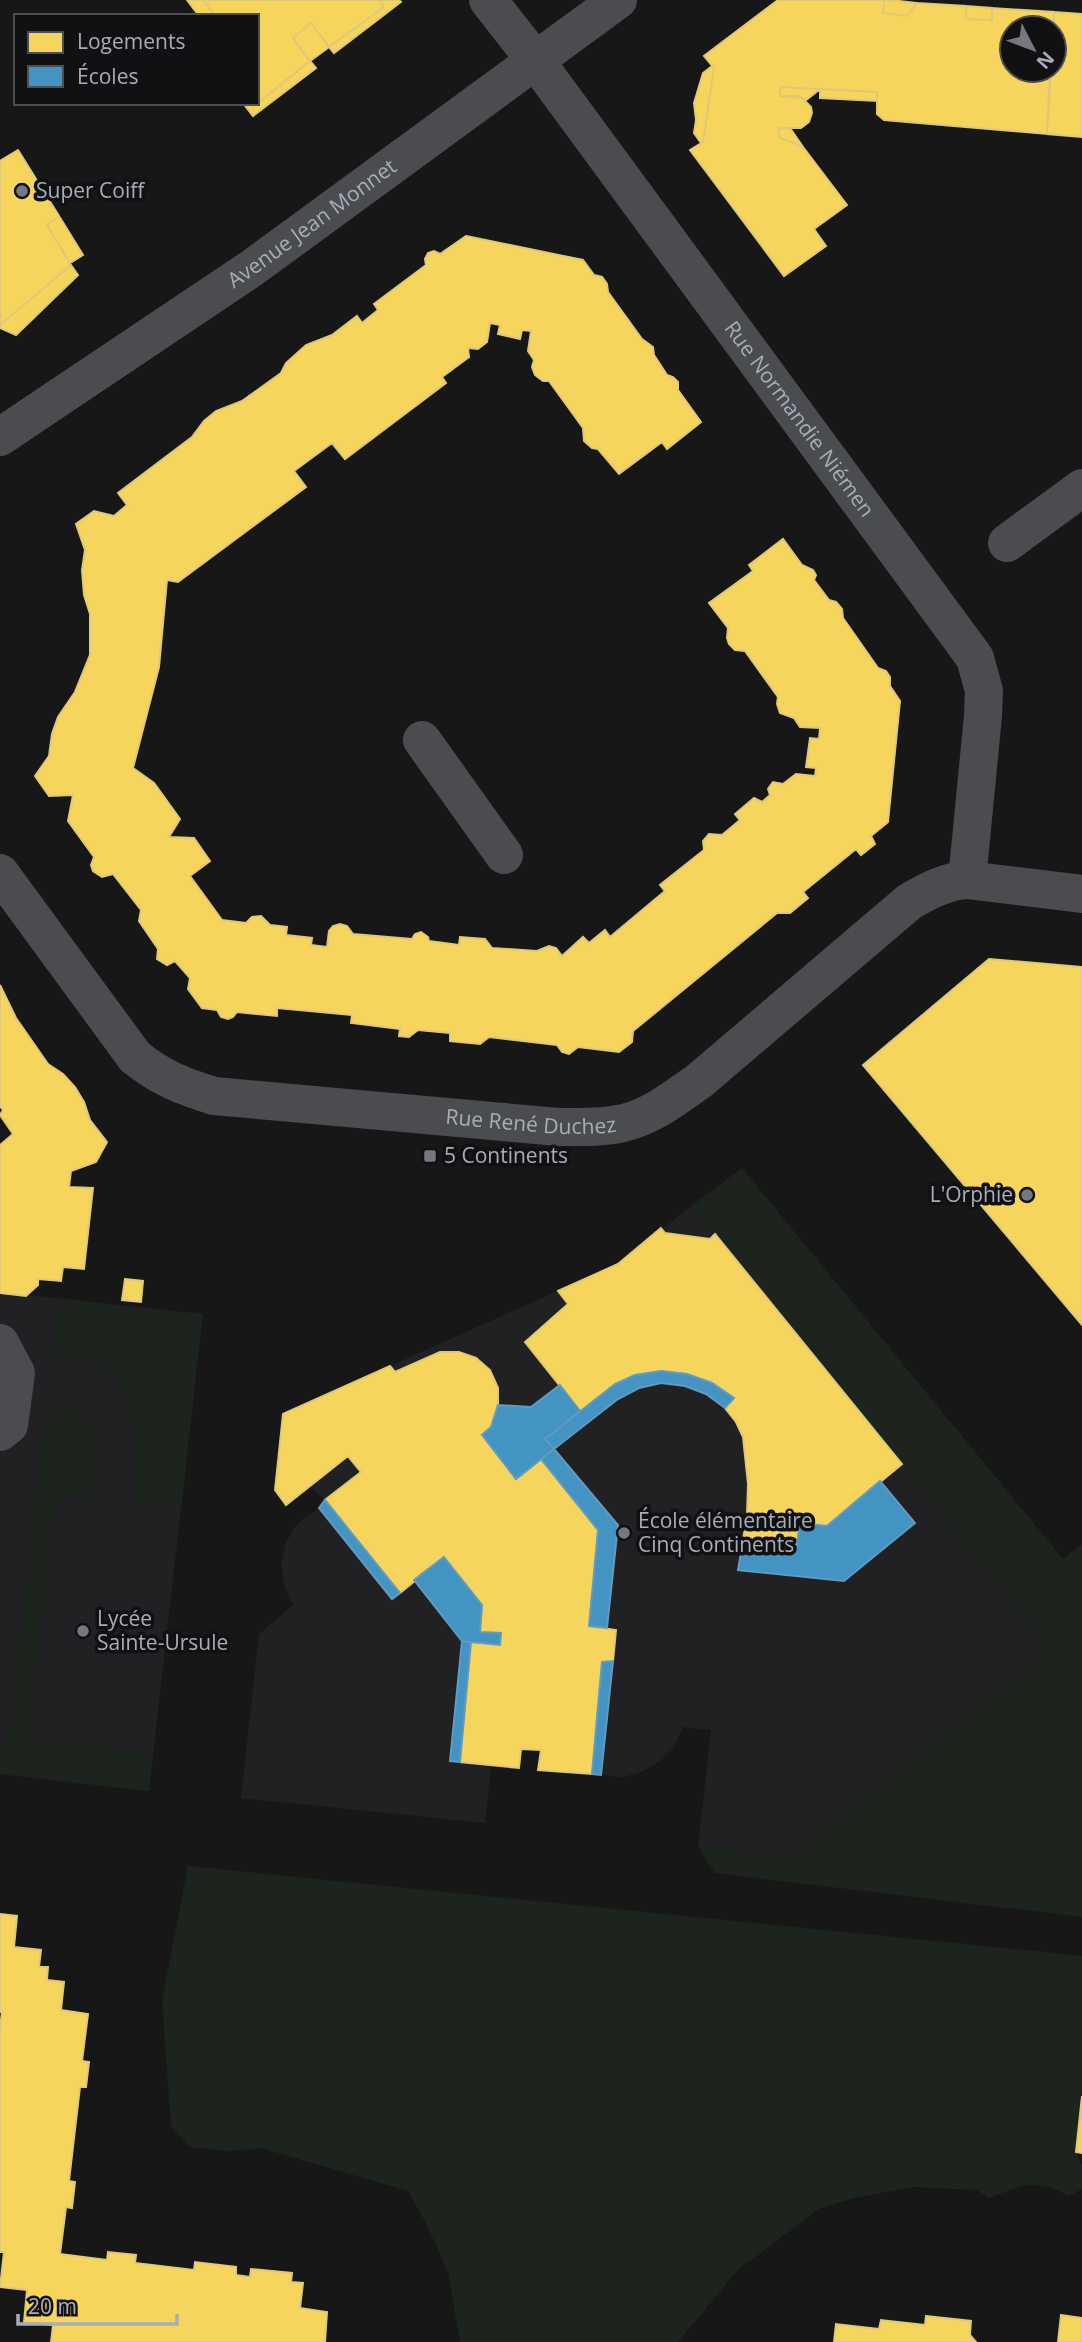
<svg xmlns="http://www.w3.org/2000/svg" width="1082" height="2342" viewBox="0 0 1082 2342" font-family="'Open Sans',sans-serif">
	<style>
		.built { fill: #212123 }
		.green { fill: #1d241e }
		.homes { fill: #f6d55c; stroke: #dfc978; stroke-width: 2 }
		.schools { fill: #4393c3; stroke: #619bc0; stroke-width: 2 }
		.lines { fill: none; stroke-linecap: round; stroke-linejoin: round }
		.minor { stroke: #4b4c50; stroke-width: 38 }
		.poi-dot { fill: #757880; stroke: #111113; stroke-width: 2.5 }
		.labels { text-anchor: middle; stroke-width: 7; stroke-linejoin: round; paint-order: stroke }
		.poi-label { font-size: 21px; fill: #a8adb8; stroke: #111113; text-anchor: start }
		.street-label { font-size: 21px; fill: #a8adb8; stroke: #111113 }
	</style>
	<rect width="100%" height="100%" fill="#171717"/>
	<!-- built -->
	<path class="built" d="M 691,1206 L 1050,1648 L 787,1856 L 698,1847 L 711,1730 L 683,1727 L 674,1747 L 660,1761 L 642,1772 L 623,1777 L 538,1770 L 541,1750 L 521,1749 L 519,1768 L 491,1765 L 485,1823 L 241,1798 L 259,1634 L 293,1605 L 284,1586 L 281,1563 L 286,1542 L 298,1523 L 318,1509 L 325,1500 L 310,1486 L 286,1505 L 275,1490 L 283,1414 L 618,1264 Z
		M 0,1292 L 203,1314 L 149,1791 L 0,1774 Z"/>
	<!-- green -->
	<path class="green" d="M 742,1168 L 1063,1559 L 1082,1544 L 1082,1917 L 715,1873 L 698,1847 L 787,1856 L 1049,1648 L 691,1206 Z
		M 59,1298 L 202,1318 L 181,1510 L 135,1504 L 134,1422 L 127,1400 L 115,1377 L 87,1358 L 53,1352 Z
		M 46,1400 C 70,1403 96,1425 97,1450 C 98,1466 93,1484 92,1499 L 56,1496 L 28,1739 L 153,1753 L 149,1791 L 0,1774 L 0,1750 L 8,1750 Z
		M 188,1866 L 1082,1956 L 1082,2096 L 1076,2152 L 1082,2165 L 1082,2189 L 1069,2196 C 1033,2178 1025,2184 989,2198 L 977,2190 L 913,2187 L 854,2198 L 818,2209 L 737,2271 L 678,2342 L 460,2342 L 448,2272 L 427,2225 L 408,2191 L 261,2148 L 230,2151 L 190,2147 L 171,2126 L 162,2001 Z"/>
	<!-- homes -->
	<path class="homes" d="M 187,0 L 203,0 L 214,14 L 199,16 Z
		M 203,0 L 379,0 L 384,7 L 329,47 L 311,23 L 293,38 L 310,61 L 260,101 L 257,97 L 257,16 L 212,16 L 214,14 Z
		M 379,0 L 399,0 L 401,2 L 334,53 L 329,47 L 384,7 Z
		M 778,0 L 884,0 L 883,13 L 907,16 L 917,3 L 966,6 L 966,19 L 992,20 L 992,8 L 1054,12 L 1053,28 L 1012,28 L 1012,70 L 1050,70 L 1047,134 L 884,120 L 877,114 L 877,92 L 780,87 L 780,96 L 802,98 L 811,107 L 812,113 L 809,122 L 801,128 L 779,128 L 779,137 L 803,147 L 847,205 L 814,229 L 826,246 L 784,276 L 690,150 L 703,142 L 714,68 L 704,56 Z
		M 884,0 L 899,1 L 917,3 L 907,16 L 883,13 Z
		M 966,6 L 992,8 L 992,20 L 966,19 Z
		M 1054,12 L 1082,14 L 1082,137 L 1047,134 L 1051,70 L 1054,70 Z
		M 311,23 L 329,47 L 310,61 L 293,38 Z
		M 310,61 L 316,68 L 253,116 L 243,103 L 257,103 L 257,97 L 260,101 Z
		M 712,66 L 714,68 L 703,142 L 701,143 L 694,133 L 696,120 L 694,103 L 703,73 Z
		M 780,87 L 820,89 L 806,100 L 797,96 L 780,96 Z
		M 820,89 L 877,92 L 877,101 L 820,98 Z
		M 779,128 L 790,128 L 803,147 L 779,137 Z
		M 18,150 L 59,216 L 47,225 L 71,265 L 0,325 L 0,161 Z
		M 59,216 L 83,255 L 70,263 L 47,225 Z
		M 466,236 L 583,260 L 594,275 L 602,277 L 607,284 L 608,292 L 642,339 L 653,347 L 654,355 L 667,375 L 673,377 L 678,382 L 678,390 L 701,422 L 667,449 L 662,442 L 619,474 L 598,449 L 592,448 L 584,441 L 583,428 L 549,381 L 543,381 L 535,375 L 532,367 L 534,360 L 528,351 L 531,331 L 522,330 L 520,339 L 498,334 L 500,325 L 490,323 L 487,342 L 478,349 L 468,348 L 469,357 L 442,377 L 446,383 L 345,459 L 332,443 L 294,471 L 306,487 L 178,582 L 167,580 L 159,667 L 133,768 L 154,783 L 180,819 L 169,837 L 194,838 L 210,861 L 190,876 L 222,920 L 246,923 L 252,917 L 261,916 L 270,925 L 287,927 L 286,935 L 312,938 L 311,945 L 327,947 L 329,931 L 333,926 L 340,924 L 347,926 L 353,934 L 412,939 L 415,934 L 421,932 L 428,937 L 429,941 L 459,945 L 460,937 L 485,939 L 492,948 L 537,951 L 549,946 L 556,948 L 562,956 L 583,937 L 589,943 L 605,930 L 610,937 L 665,891 L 660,885 L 704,850 L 703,841 L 709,834 L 722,835 L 740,820 L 735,814 L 754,798 L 762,802 L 770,795 L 768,789 L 773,782 L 783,784 L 796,774 L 815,776 L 816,768 L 806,767 L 810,738 L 819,739 L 820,728 L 800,727 L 794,718 L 780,713 L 777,704 L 778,697 L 745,651 L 735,650 L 729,644 L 727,638 L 728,628 L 709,603 L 753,571 L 749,565 L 783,539 L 802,565 L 813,570 L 816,575 L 814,580 L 829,600 L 836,602 L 842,609 L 843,618 L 878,668 L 886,671 L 890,677 L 890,686 L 900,701 L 888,822 L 871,836 L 875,844 L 861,855 L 856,849 L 803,892 L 808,898 L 790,913 L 777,913 L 633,1031 L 632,1042 L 619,1052 L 578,1047 L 569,1054 L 562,1052 L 557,1045 L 489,1037 L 480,1044 L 450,1041 L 450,1033 L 418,1030 L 409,1037 L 399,1036 L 400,1029 L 351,1023 L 352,1015 L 277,1008 L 277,1016 L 237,1012 L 233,1017 L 228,1019 L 221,1017 L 217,1010 L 202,1008 L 188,989 L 190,978 L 175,961 L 167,965 L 157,959 L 158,949 L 139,921 L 141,910 L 113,874 L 102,877 L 93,871 L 91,865 L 94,857 L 68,821 L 73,795 L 49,796 L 35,776 L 49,756 L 52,734 L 58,717 L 75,692 L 90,655 L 90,614 L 84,595 L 82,570 L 85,550 L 76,524 L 94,511 L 114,516 L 127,505 L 118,493 L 192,437 L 204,421 L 216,411 L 242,401 L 281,373 L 286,363 L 306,345 L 332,335 L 357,316 L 362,323 L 378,310 L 374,304 L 426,265 L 425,259 L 428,253 L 434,251 L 440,254 Z
		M 71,265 L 78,275 L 16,335 L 0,328 L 0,325 Z
		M 989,959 L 1082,967 L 1082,1325 L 863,1065 Z
		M 0,985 L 16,1018 L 48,1064 L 63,1074 L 75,1087 L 84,1102 L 90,1120 L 107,1142 L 96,1162 L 71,1171 L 69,1187 L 93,1188 L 84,1269 L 63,1267 L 61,1281 L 38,1279 L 38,1285 L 26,1296 L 0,1293 L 0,1145 L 13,1134 L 0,1115 L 3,1110 L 0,1106 Z
		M 661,1228 L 665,1233 L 710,1239 L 715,1234 L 902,1464 L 827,1526 L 800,1523 L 796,1551 L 742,1546 L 747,1515 L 748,1484 L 743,1437 L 736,1422 L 725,1408 L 734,1398 L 712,1383 L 687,1374 L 661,1371 L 635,1375 L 615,1384 L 580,1411 L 525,1342 L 568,1304 L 558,1291 L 618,1264 Z
		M 125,1279 L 143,1281 L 141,1302 L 122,1300 Z
		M 440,1352 L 459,1352 L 476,1358 L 490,1370 L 498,1388 L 498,1405 L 491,1427 L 482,1435 L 516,1479 L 541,1459 L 598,1530 L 589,1626 L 616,1630 L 613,1661 L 602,1662 L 592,1774 L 538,1770 L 541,1750 L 521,1749 L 519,1768 L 460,1762 L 471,1642 L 500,1645 L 501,1633 L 480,1632 L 482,1605 L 444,1557 L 400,1593 L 325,1500 L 361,1472 L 348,1456 L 286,1505 L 275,1490 L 283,1414 L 390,1366 L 395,1372 Z
		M 0,1914 L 17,1916 L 14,1947 L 41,1950 L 39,1967 L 48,1967 L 47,1980 L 64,1982 L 61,2010 L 88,2014 L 82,2061 L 89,2062 L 86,2087 L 80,2087 L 69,2181 L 75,2182 L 72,2208 L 66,2207 L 60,2254 L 107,2260 L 108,2252 L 136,2255 L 135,2263 L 194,2270 L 195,2262 L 236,2267 L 236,2275 L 250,2277 L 251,2269 L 292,2273 L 291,2282 L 303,2283 L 300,2308 L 327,2312 L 325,2342 L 51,2342 L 53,2325 L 24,2322 L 27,2290 L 0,2287 L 4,2252 L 0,2252 L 0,2028 L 2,2012 L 0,2012 Z
		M 1082,2096 L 1082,2153 L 1076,2152 Z
		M 1061,2315 L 1082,2318 L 1082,2342 L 1058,2342 Z
		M 926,2316 L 971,2321 L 970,2335 L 976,2342 L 834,2342 L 836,2324 L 879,2329 L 881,2320 L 925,2325 Z"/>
	<!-- schools -->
	<path class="schools" d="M 661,1371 L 687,1374 L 712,1383 L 734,1398 L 725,1408 L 706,1394 L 685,1386 L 661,1383 L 639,1388 L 618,1399 L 554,1449 L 545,1439 L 615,1384 L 635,1375 Z
		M 560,1385 L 580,1411 L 545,1439 L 554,1449 L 516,1479 L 482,1435 L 491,1427 L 498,1405 L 531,1407 Z
		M 554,1449 L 618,1525 L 607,1628 L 589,1626 L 598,1530 L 541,1459 Z
		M 880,1481 L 915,1523 L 844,1581 L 738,1570 L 742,1546 L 796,1551 L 800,1523 L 827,1526 Z
		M 325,1500 L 400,1593 L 392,1599 L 319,1508 Z
		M 444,1557 L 482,1605 L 480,1632 L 501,1633 L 500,1645 L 462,1641 L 414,1580 Z
		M 462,1641 L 471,1642 L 460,1762 L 450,1761 Z
		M 613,1661 L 601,1775 L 592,1774 L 602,1662 Z"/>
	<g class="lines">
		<!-- minor -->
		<g class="minor">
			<path id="s1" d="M 488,0 L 535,60 L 975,658 L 984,691 L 983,716 L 967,880"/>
			<path id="s2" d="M 0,437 L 252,268 L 618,0"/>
			<path d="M 1007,543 L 1082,488"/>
			<path d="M 422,740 L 504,855"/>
			<path id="s3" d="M 0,873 L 135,1057 C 161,1078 182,1086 214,1096 L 558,1127 C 580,1127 602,1128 623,1123 C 651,1117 676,1097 699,1081 L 909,902 C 927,891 946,881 967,880 L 1082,894"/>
			<path d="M 0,1343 L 16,1373 L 9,1425 L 0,1432"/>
		</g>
	</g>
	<!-- markers -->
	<g class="poi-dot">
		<circle cx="22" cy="191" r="7"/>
		<rect x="423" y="1149" width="14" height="14" rx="3.5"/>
		<circle cx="1027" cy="1195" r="7"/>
		<circle cx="624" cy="1533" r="7"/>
		<circle cx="83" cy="1631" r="7"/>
	</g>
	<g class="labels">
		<!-- poi labels -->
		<g class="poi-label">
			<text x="36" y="198">Super Coiff</text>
			<text x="444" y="1163">5 Continents</text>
			<text x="1013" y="1202" text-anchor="end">L'Orphie</text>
			<text x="638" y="1528">École élémentaire<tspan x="638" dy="24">Cinq Continents</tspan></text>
			<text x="97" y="1626">Lycée<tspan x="97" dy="24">Sainte-Ursule</tspan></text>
		</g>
		<!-- street labels -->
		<g class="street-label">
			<text dy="7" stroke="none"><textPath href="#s2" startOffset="378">Avenue Jean Monnet</textPath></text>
			<text dy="7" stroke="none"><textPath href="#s1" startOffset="522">Rue Normandie Niémen</textPath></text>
			<text dy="7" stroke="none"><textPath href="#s3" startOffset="635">Rue René Duchez</textPath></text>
		</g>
	</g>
	<!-- legend -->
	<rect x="14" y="14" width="245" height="91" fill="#111113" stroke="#4d4f55" stroke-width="2"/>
	<rect x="28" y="32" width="35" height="21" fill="#f6d55c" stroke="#4d4f55" stroke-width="2"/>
	<text x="77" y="49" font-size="21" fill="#a8adb8">Logements</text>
	<rect x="28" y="66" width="35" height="21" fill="#4393c3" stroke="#4d4f55" stroke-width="2"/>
	<text x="77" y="84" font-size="21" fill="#a8adb8">Écoles</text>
	<!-- north arrow -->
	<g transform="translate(1033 49) rotate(132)"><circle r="33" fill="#111113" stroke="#4d4f55" stroke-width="2"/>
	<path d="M0-5L12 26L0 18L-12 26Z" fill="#757880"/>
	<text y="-10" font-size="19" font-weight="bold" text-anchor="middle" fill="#a8adb8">N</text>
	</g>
	<!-- scale -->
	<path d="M18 2314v10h159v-10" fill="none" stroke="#a8adb8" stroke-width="3.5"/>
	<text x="28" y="2314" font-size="21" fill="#a8adb8" stroke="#111113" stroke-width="5" paint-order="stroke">20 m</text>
</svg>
